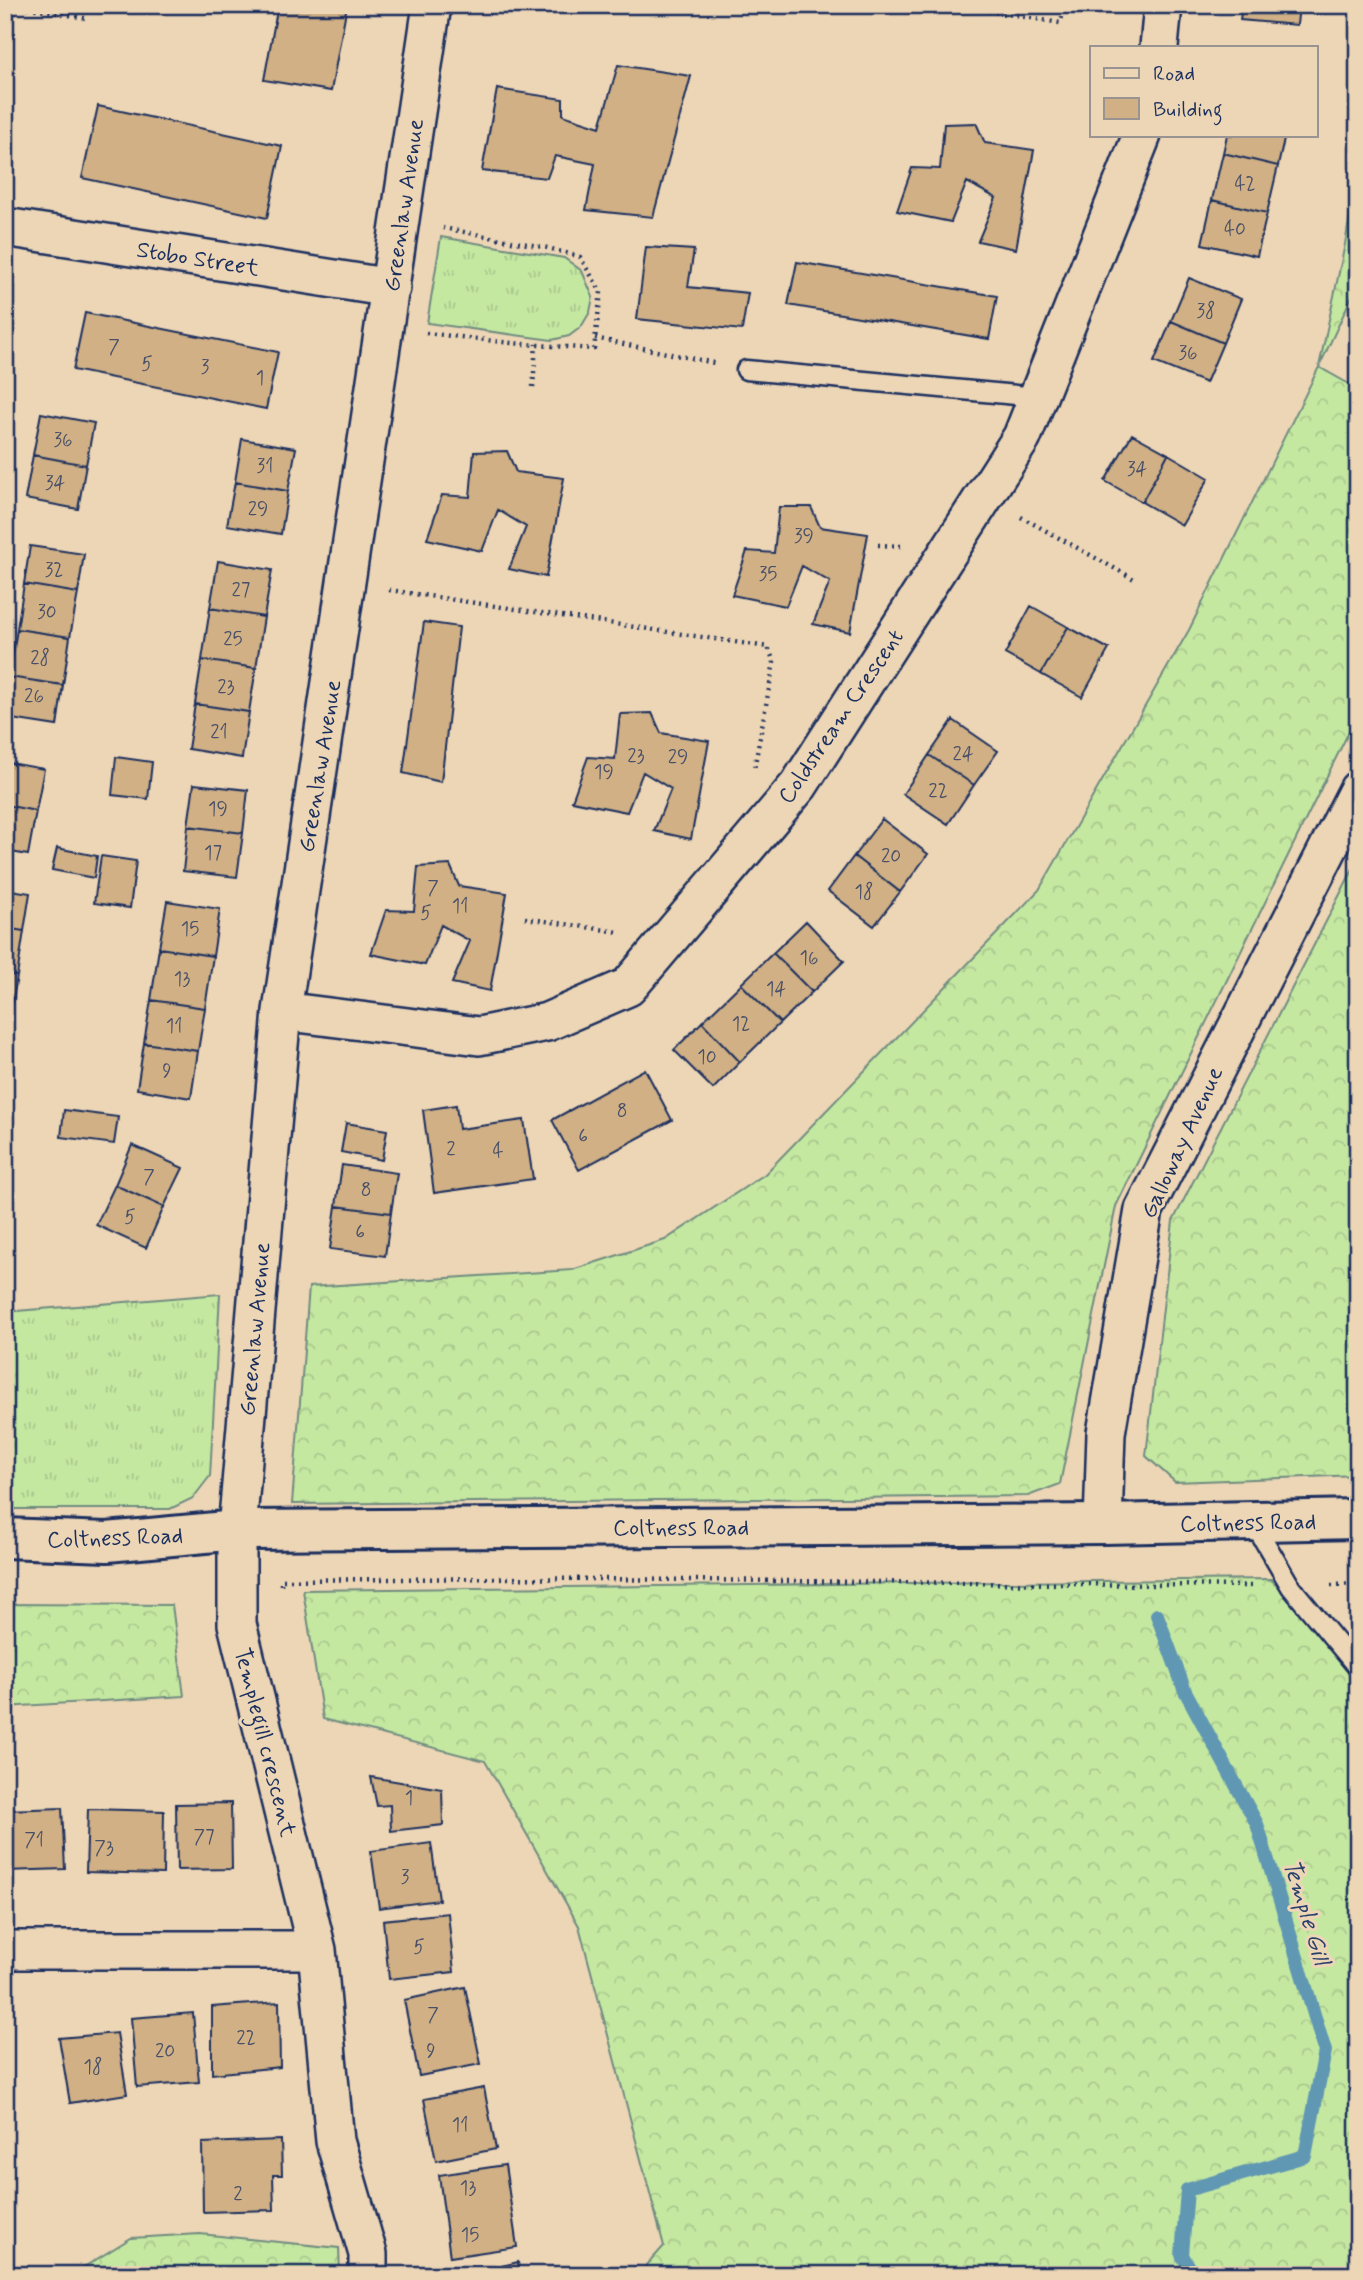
<svg xmlns="http://www.w3.org/2000/svg" width="1363" height="2280" viewBox="0 0 1363 2280" font-family="Mynerve,sans-serif">
	<style>
		.grass { fill: url(#grass-tufts); stroke: #708c80; stroke-width: 2 }
		.forest { fill: url(#forest-crowns); stroke: #708c80; stroke-width: 2 }
		.lines { fill: none; stroke-linecap: round; stroke-linejoin: round }
		.stream { stroke: #6198b3; stroke-width: 14 }
		.building { fill: #d0b084; stroke: #1b2f5e; stroke-width: 2 }
		.service-casing { stroke: #1b2f5e; stroke-width: 23 }
		.minor-casing { stroke: #1b2f5e; stroke-width: 42 }
		.tertiary-casing { stroke: #1b2f5e; stroke-width: 44 }
		.path { stroke: #1b2f5e; stroke-width: 4.5; stroke-dasharray: 2 5; stroke-linecap: butt }
		.service { stroke: #edd6b5; stroke-width: 18 }
		.minor { stroke: #edd6b5; stroke-width: 37 }
		.tertiary { stroke: #edd6b5; stroke-width: 38 }
		.labels { text-anchor: middle; stroke-width: 6; stroke-linejoin: round; paint-order: stroke }
		.number-label { font-size: 19px; fill: #484f68 }
		.street-label { font-size: 23px; fill: #1b2f5e; stroke: #edd6b5 }
		.water-label { font-size: 24px; font-style: italic; fill: #27406c; stroke: #edd6b5 }
	</style>
	<defs>
		<pattern id="grass-tufts" width="24" height="20" patternUnits="userSpaceOnUse" patternTransform="scale(1.75)"><rect width="24" height="20" fill="#c5e8a1"/><path d="M3 7l-1-3M5 7V3M7 7l1-3M15 17l-1-3M17 17v-4M19 17l1-3" fill="none" stroke="#a9c78d"/></pattern>
		<pattern id="forest-crowns" width="20" height="18" patternUnits="userSpaceOnUse" patternTransform="scale(1.75)"><rect width="20" height="18" fill="#c5e8a1"/><path d="M2 6a3 3 0 1 1 6 0M12 15a3 3 0 1 1 6 0" fill="none" stroke="#a9c78d"/></pattern>
	</defs>
	<rect width="100%" height="100%" fill="#edd6b5"/>
	<filter id="ink" filterUnits="userSpaceOnUse"><feTurbulence type="fractalNoise" baseFrequency=".0143" numOctaves="2"/><feDisplacementMap in="SourceGraphic" scale="14" xChannelSelector="R" yChannelSelector="G"/><feConvolveMatrix kernelMatrix="1 2 1 2 8 2 1 2 1" color-interpolation-filters="sRGB"/></filter>
	<g filter="url(#ink)">
		<!-- grass -->
		<path class="grass" d="M 441,237 L 564,258 L 582,271 L 593,297 L 590,312 L 581,327 L 569,336 L 552,340 L 427,323 Z
			M 220,1294 L 210,1476 L 193,1498 L 170,1509 L 5,1509 L 5,1312 Z"/>
		<!-- forest -->
		<path class="forest" d="M 1358,169 L 1358,283 L 1319,367 L 1358,389 L 1358,713 L 1116,1206 L 1060,1484 L 1028,1496 L 292,1504 L 309,1287 L 572,1270 L 665,1240 L 765,1174 L 1039,890 L 1189,630 L 1319,367 L 1345,244 Z
			M 1358,859 L 1358,1475 L 1175,1482 L 1146,1456 L 1173,1221 Z
			M 1271,1579 L 1309,1617 L 1358,1676 L 1358,2275 L 638,2275 L 664,2246 L 579,1926 L 485,1761 L 323,1719 L 303,1590 Z
			M 5,1604 L 172,1605 L 184,1696 L 5,1707 Z
			M 200,2234 L 339,2248 L 340,2275 L 76,2275 L 76,2272 L 131,2238 Z"/>
		<g class="lines">
			<!-- stream -->
			<path class="stream" d="M 1157,1615 L 1185,1691 L 1257,1824 L 1325,2051 L 1305,2156 L 1187,2190 L 1182,2255 L 1194,2275"/>
		</g>
		<!-- building -->
		<path class="building" d="M 278,5 L 347,5 L 331,91 L 264,80 Z
			M 1242,5 L 1299,5 L 1297,25 L 1240,20 Z
			M 618,65 L 691,76 L 653,217 L 586,210 L 595,164 L 555,156 L 547,178 L 482,171 L 497,89 L 563,99 L 563,115 L 600,127 Z
			M 98,106 L 282,146 L 267,218 L 82,178 Z
			M 976,123 L 985,143 L 1034,150 L 1016,249 L 978,241 L 996,198 L 967,182 L 951,222 L 897,211 L 912,168 L 940,169 L 944,124 Z
			M 1227,135 L 1285,135 L 1278,166 L 1223,153 Z
			M 1223,153 L 1278,166 L 1267,213 L 1212,200 Z
			M 1212,200 L 1267,213 L 1257,256 L 1202,244 Z
			M 646,247 L 694,250 L 688,287 L 748,293 L 742,330 L 637,319 Z
			M 797,262 L 997,296 L 989,339 L 788,305 Z
			M 1189,278 L 1241,299 L 1223,343 L 1171,321 Z
			M 85,313 L 278,352 L 266,409 L 73,370 Z
			M 1171,321 L 1223,343 L 1206,383 L 1154,362 Z
			M 41,413 L 94,423 L 86,465 L 33,455 Z
			M 1132,434 L 1168,454 L 1142,502 L 1105,481 Z
			M 242,439 L 296,448 L 288,491 L 235,482 Z
			M 507,451 L 516,472 L 564,478 L 546,577 L 509,569 L 526,527 L 498,510 L 482,551 L 427,539 L 442,495 L 470,497 L 474,452 Z
			M 1168,454 L 1209,478 L 1182,525 L 1142,502 Z
			M 33,455 L 86,465 L 78,509 L 25,499 Z
			M 235,482 L 288,491 L 281,534 L 227,525 Z
			M 779,507 L 811,507 L 820,527 L 868,534 L 850,632 L 813,624 L 830,582 L 802,566 L 786,606 L 732,595 L 747,551 L 774,553 Z
			M 30,546 L 84,554 L 78,593 L 24,584 Z
			M 218,561 L 272,570 L 264,617 L 210,608 Z
			M 24,584 L 78,593 L 70,637 L 17,629 Z
			M 1031,606 L 1068,627 L 1041,674 L 1005,654 Z
			M 210,608 L 264,617 L 256,668 L 202,660 Z
			M 424,622 L 459,627 L 441,782 L 403,773 Z
			M 1068,627 L 1109,649 L 1082,697 L 1041,674 Z
			M 17,629 L 70,637 L 63,685 L 9,677 Z
			M 202,660 L 256,668 L 249,712 L 195,704 Z
			M 9,677 L 63,685 L 57,726 L 5,718 Z
			M 195,704 L 249,712 L 242,758 L 188,749 Z
			M 652,713 L 661,733 L 709,741 L 691,839 L 654,831 L 671,789 L 643,772 L 627,812 L 572,801 L 588,757 L 615,759 L 620,714 Z
			M 953,720 L 998,751 L 974,785 L 929,755 Z
			M 929,755 L 974,785 L 948,824 L 903,794 Z
			M 116,757 L 152,762 L 148,799 L 112,795 Z
			M 5,762 L 44,769 L 36,811 L 5,805 Z
			M 194,784 L 248,790 L 243,833 L 188,826 Z
			M 5,805 L 36,811 L 28,855 L 5,851 Z
			M 882,819 L 928,854 L 900,892 L 854,856 Z
			M 188,826 L 243,833 L 237,877 L 183,871 Z
			M 57,848 L 97,856 L 94,878 L 52,870 Z
			M 101,856 L 136,861 L 130,908 L 94,903 Z
			M 854,856 L 900,892 L 874,926 L 828,891 Z
			M 450,865 L 459,886 L 507,893 L 490,991 L 452,983 L 470,941 L 441,925 L 425,965 L 371,954 L 386,910 L 414,911 L 418,867 Z
			M 5,889 L 30,893 L 24,931 L 5,928 Z
			M 167,901 L 220,909 L 213,956 L 159,948 Z
			M 806,921 L 844,961 L 812,992 L 773,953 Z
			M 5,928 L 24,931 L 17,976 L 5,974 Z
			M 159,948 L 213,956 L 205,1008 L 151,1000 Z
			M 773,953 L 812,992 L 780,1023 L 741,984 Z
			M 5,974 L 17,976 L 9,1024 L 5,1023 Z
			M 741,984 L 780,1023 L 740,1062 L 702,1022 Z
			M 151,1000 L 205,1008 L 198,1051 L 144,1043 Z
			M 702,1022 L 740,1062 L 713,1089 L 674,1050 Z
			M 144,1043 L 198,1051 L 191,1098 L 137,1089 Z
			M 645,1069 L 672,1120 L 579,1170 L 552,1120 Z
			M 456,1105 L 459,1129 L 524,1120 L 533,1179 L 434,1193 L 423,1110 Z
			M 64,1110 L 118,1117 L 114,1144 L 61,1137 Z
			M 346,1123 L 387,1130 L 382,1160 L 341,1152 Z
			M 132,1145 L 183,1168 L 164,1207 L 115,1185 Z
			M 342,1165 L 397,1173 L 391,1213 L 336,1206 Z
			M 115,1185 L 164,1207 L 146,1248 L 96,1225 Z
			M 336,1206 L 391,1213 L 385,1256 L 330,1249 Z
			M 371,1777 L 442,1789 L 443,1825 L 391,1831 L 390,1805 L 377,1806 Z
			M 231,1803 L 232,1869 L 177,1870 L 176,1804 Z
			M 62,1808 L 65,1869 L 5,1871 L 5,1810 Z
			M 88,1809 L 164,1811 L 163,1874 L 86,1872 Z
			M 431,1843 L 439,1900 L 379,1908 L 371,1851 Z
			M 448,1913 L 454,1972 L 389,1979 L 383,1920 Z
			M 465,1987 L 481,2064 L 419,2076 L 404,2000 Z
			M 279,2002 L 280,2067 L 212,2074 L 212,2007 Z
			M 193,2013 L 199,2082 L 137,2087 L 131,2018 Z
			M 117,2033 L 127,2094 L 70,2103 L 59,2038 Z
			M 484,2088 L 496,2149 L 436,2161 L 424,2099 Z
			M 281,2140 L 282,2175 L 273,2175 L 274,2210 L 203,2212 L 202,2143 Z
			M 505,2165 L 517,2247 L 450,2257 L 439,2175 Z
			M 518,2262 L 520,2275 L 466,2275 Z"/>
		<g class="lines">
			<!-- service casing -->
			<g class="service-casing">
				<path id="service" d="M 746,370 L 1038,397
					M 1253,1522 L 1291,1587 L 1358,1668"/>
			</g>
			<!-- minor casing -->
			<g class="minor-casing">
				<path id="minor" d="M 1159,47 L 1163,5
					M 5,227 L 391,288
					M 282,1011 L 479,1036 L 547,1022 L 628,987 L 799,785 L 1022,437 L 1142,135
					M 1103,1524 L 1106,1433 L 1144,1210 L 1358,790
					M 5,1950 L 317,1950
					M 368,2275 L 368,2254 L 335,2141 L 317,1950 L 237,1624 L 237,1530 L 282,1011 L 432,5"/>
			</g>
			<!-- tertiary casing -->
			<g class="tertiary-casing">
				<path id="tertiary" d="M 5,1538 L 107,1542 L 237,1530 L 1103,1524 L 1358,1519"/>
			</g>
			<!-- path -->
			<path class="path" d="M 14,5 L 85,18
				M 954,5 L 1060,23 L 1066,5
				M 426,333 L 511,343 L 594,349 L 601,292 L 580,257 L 548,248 L 443,228
				M 595,338 L 714,363
				M 533,387 L 536,344
				M 1021,517 L 1134,579
				M 878,545 L 901,546
				M 389,590 L 768,647 L 774,662 L 754,769
				M 525,918 L 619,932
				M 281,1585 L 281,1580 L 503,1578 L 1252,1586
				M 1331,1585 L 1358,1584"/>
			<!-- service -->
			<use href="#service" class="service"/>
			<!-- minor -->
			<use href="#minor" class="minor"/>
			<!-- tertiary -->
			<use href="#tertiary" class="tertiary"/>
		</g>
	</g>
	<g class="labels">
		<!-- number labels -->
		<g class="number-label">
			<text x="1245" y="190">42</text>
			<text x="1235" y="235">40</text>
			<text x="1206" y="317">38</text>
			<text x="114" y="353">7</text>
			<text x="1188" y="359">36</text>
			<text x="147" y="370">5</text>
			<text x="205" y="373">3</text>
			<text x="260" y="384">1</text>
			<text x="63" y="446">36</text>
			<text x="265" y="472">31</text>
			<text x="1137" y="475">34</text>
			<text x="55" y="489">34</text>
			<text x="258" y="515">29</text>
			<text x="804" y="542">39</text>
			<text x="54" y="576">32</text>
			<text x="768" y="580">35</text>
			<text x="241" y="596">27</text>
			<text x="47" y="618">30</text>
			<text x="233" y="645">25</text>
			<text x="40" y="664">28</text>
			<text x="226" y="693">23</text>
			<text x="34" y="702">26</text>
			<text x="219" y="738">21</text>
			<text x="963" y="760">24</text>
			<text x="636" y="762">23</text>
			<text x="678" y="763">29</text>
			<text x="604" y="778">19</text>
			<text x="938" y="797">22</text>
			<text x="218" y="815">19</text>
			<text x="213" y="859">17</text>
			<text x="891" y="862">20</text>
			<text x="433" y="894">7</text>
			<text x="864" y="898">18</text>
			<text x="460" y="912">11</text>
			<text x="426" y="919">5</text>
			<text x="190" y="935">15</text>
			<text x="809" y="964">16</text>
			<text x="182" y="985">13</text>
			<text x="776" y="995">14</text>
			<text x="741" y="1030">12</text>
			<text x="174" y="1032">11</text>
			<text x="707" y="1063">10</text>
			<text x="167" y="1077">9</text>
			<text x="622" y="1117">8</text>
			<text x="583" y="1142">6</text>
			<text x="451" y="1155">2</text>
			<text x="498" y="1157">4</text>
			<text x="149" y="1183">7</text>
			<text x="366" y="1196">8</text>
			<text x="130" y="1223">5</text>
			<text x="360" y="1238">6</text>
			<text x="409" y="1804">1</text>
			<text x="204" y="1843">77</text>
			<text x="34" y="1846">71</text>
			<text x="104" y="1854">73</text>
			<text x="405" y="1883">3</text>
			<text x="419" y="1953">5</text>
			<text x="433" y="2021">7</text>
			<text x="246" y="2044">22</text>
			<text x="165" y="2057">20</text>
			<text x="431" y="2057">9</text>
			<text x="93" y="2073">18</text>
			<text x="460" y="2131">11</text>
			<text x="468" y="2194">13</text>
			<text x="238" y="2200">2</text>
			<text x="470" y="2241">15</text>
		</g>
		<!-- street labels -->
		<g class="street-label">
			<text transform="translate(403 205) rotate(-82)" y="8">Greenlaw Avenue</text>
			<text transform="translate(198 258) rotate(9)" y="8">Stobo Street</text>
			<text transform="translate(840 716) rotate(-56)" y="8">Coldstream Crescent</text>
			<text transform="translate(319 766) rotate(-81)" y="8">Greenlaw Avenue</text>
			<text transform="translate(1181 1142) rotate(-65)" y="8">Galloway Avenue</text>
			<text transform="translate(254 1329) rotate(-85)" y="8">Greenlaw Avenue</text>
			<text transform="translate(1248 1522) rotate(-1)" y="8">Coltness Road</text>
			<text x="681" y="1535">Coltness Road</text>
			<text transform="translate(115 1537) rotate(-2)" y="8">Coltness Road</text>
			<text transform="translate(266 1742) rotate(76)" y="8">Templegill crescent</text>
		</g>
		<!-- water labels -->
		<g class="water-label">
			<text transform="translate(1307 1912) rotate(73)" y="8">Temple Gill</text>
		</g>
	</g>
	<!-- margin -->
	<rect width="1363" height="2280" fill="none" stroke="#edd6b5" stroke-width="28"/>
	<rect x="14" y="14" width="1335" height="2252" fill="none" stroke="#1b2f5e" stroke-width="2.5" filter="url(#ink)"/>
	<!-- legend -->
	<rect x="1090" y="46" width="228" height="91" fill="#edd6b5" stroke="#999392" stroke-width="2"/>
	<rect x="1104" y="68" width="35" height="10" fill="#edd6b5" stroke="#999392" stroke-width="2"/>
	<text x="1153" y="80" font-size="21" fill="#1b2f5e">Road</text>
	<rect x="1104" y="98" width="35" height="21" fill="#d0b084" stroke="#999392" stroke-width="2"/>
	<text x="1153" y="116" font-size="21" fill="#1b2f5e">Building</text>
</svg>
